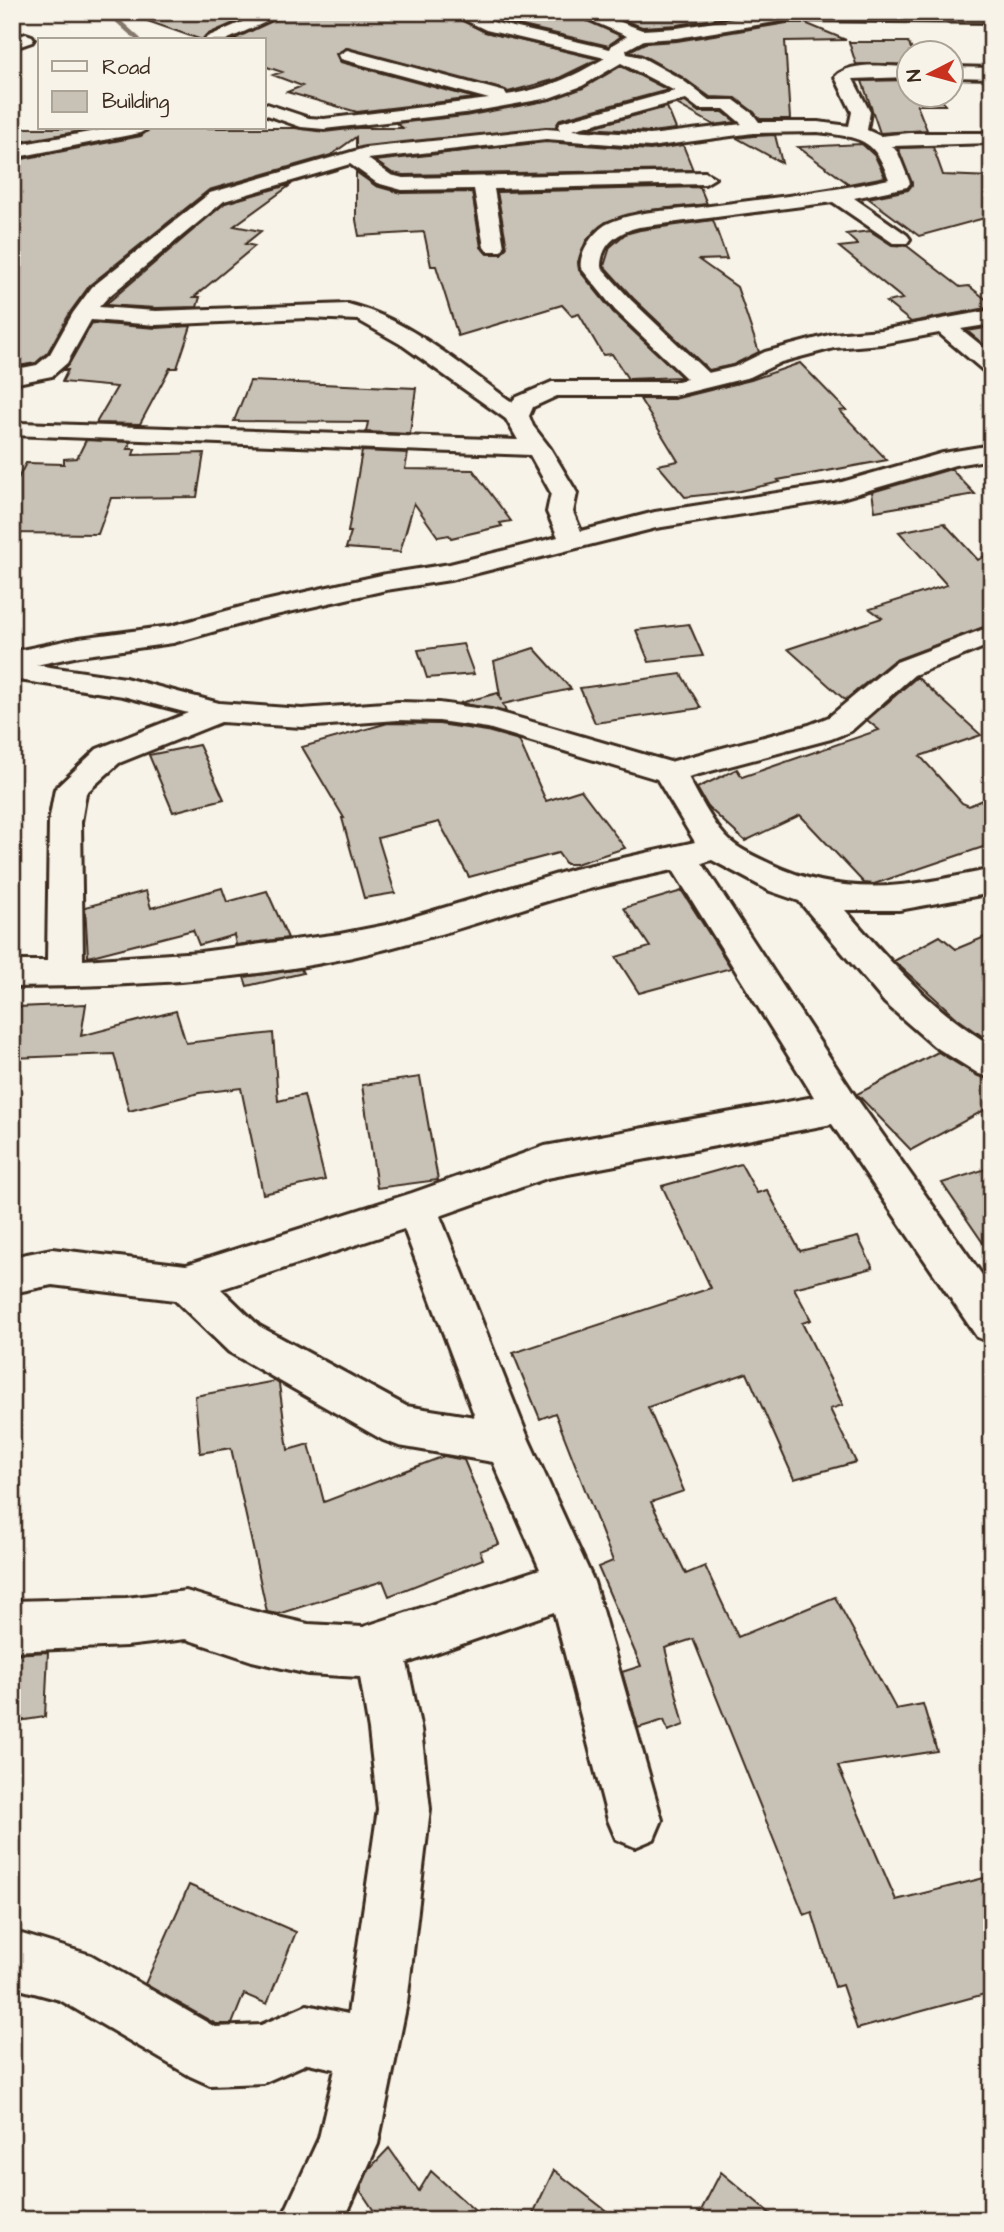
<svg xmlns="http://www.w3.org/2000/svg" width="1004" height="2232" viewBox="0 0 1004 2232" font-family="'Architects Daughter',sans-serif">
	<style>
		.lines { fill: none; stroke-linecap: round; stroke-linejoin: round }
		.stream { stroke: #84786c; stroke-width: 4.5 }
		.building { fill: #c8c1b6; stroke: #3b2a1e; stroke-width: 2 }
		.street-casing { stroke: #3b2a1e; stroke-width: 6 }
		.street { fill: #f7f3e8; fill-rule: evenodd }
	</style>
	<rect width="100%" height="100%" fill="#f7f3e8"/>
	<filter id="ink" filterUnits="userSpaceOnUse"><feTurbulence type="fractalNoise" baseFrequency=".0143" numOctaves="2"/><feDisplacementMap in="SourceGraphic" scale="14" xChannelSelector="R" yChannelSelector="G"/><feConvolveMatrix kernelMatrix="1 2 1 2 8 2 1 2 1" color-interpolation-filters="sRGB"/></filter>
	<g filter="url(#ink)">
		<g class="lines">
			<!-- stream -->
			<path class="stream" d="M 108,12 L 139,40"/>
		</g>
		<!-- building -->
		<path class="building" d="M 131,12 L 259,12 L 206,35 L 202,40 L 130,15 Z
			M 290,12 L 469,12 L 461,20 L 485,32 L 598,59 L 557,79 L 508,92 L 346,48 L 336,54 L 340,62 L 475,98 L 357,112 L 287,92 L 302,86 L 273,75 L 282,72 L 264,66 L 264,40 L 232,40 Z
			M 474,12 L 569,12 L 621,36 L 609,46 L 497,20 Z
			M 602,12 L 759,12 L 677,25 L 642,27 Z
			M 787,23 L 805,23 L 846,40 L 785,41 L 790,119 L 760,119 L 736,98 L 710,97 L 682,77 L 642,55 L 629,51 L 645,43 L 677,41 Z
			M 849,42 L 908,42 L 913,52 L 917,52 L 909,52 L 909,65 L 856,64 Z
			M 621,66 L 668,90 L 560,119 L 556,127 L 356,148 L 356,137 L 331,155 L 209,190 L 90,285 L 71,311 L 48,352 L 36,363 L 12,367 L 12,161 L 141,136 L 151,128 L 295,128 L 324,132 L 358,128 L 403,128 L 396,123 L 465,116 L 550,100 L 583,88 Z
			M 909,80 L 909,94 L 939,94 L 945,105 L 917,105 L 927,130 L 880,133 L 862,81 Z
			M 685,102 L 699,112 L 723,112 L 736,122 L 714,125 L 677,104 Z
			M 667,107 L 676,129 L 650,132 L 588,128 Z
			M 12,128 L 99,128 L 12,143 Z
			M 775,135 L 782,163 L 737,138 L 753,136 Z
			M 546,142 L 650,150 L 683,145 L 693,170 L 403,175 L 392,173 L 375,161 Z
			M 862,144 L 875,156 L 885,177 L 849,184 L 798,147 Z
			M 933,147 L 943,175 L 992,177 L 992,216 L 919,236 L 868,198 L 908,190 L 912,185 L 898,148 Z
			M 356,172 L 376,186 L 401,193 L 472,192 L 481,247 L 487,254 L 501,254 L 507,247 L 497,192 L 700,187 L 707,204 L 641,211 L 606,222 L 586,241 L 578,262 L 579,270 L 613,312 L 682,377 L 628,379 L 612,354 L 603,355 L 579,314 L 572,316 L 562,305 L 458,336 L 436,266 L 431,266 L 424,232 L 359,236 L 356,220 Z
			M 292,184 L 234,226 L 261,231 L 245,244 L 255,246 L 194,297 L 200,297 L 197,307 L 156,308 L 105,305 L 225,203 Z
			M 713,220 L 727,259 L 699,260 L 737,287 L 759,352 L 733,365 L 709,370 L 633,298 L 604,266 L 610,247 L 625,234 L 640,230 Z
			M 870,231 L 892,245 L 907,246 L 960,287 L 969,286 L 992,304 L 992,307 L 911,322 L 886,302 L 903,299 L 839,247 L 858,245 L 846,234 Z
			M 92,323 L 156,328 L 191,326 L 177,368 L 170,368 L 140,424 L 96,423 L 117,387 L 62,382 L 68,370 L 63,370 L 69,364 Z
			M 992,327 L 992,343 L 984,345 L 967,331 Z
			M 800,363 L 846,410 L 840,411 L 887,460 L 778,480 L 780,482 L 740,491 L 685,497 L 658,465 L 678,461 L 640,399 L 674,399 L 751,380 Z
			M 250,381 L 416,388 L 410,434 L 366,432 L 368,422 L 234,421 Z
			M 86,440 L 131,442 L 127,449 L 135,449 L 133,455 L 204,453 L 197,497 L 111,498 L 98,534 L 12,533 L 12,490 L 26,463 L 64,464 L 64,459 L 77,458 Z
			M 362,451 L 408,453 L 405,469 L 473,470 L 511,521 L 500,523 L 502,526 L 451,538 L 449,535 L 438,537 L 414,503 L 400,552 L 346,548 L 351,532 L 348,532 Z
			M 951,469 L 975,494 L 875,511 L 872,492 Z
			M 944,523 L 978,560 L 992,551 L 992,624 L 893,661 L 845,700 L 788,649 L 882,618 L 870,609 L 947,585 L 899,532 Z
			M 689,624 L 703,656 L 649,662 L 636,630 Z
			M 463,644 L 474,674 L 427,678 L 418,650 Z
			M 534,648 L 571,689 L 503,704 L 506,712 L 460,703 L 498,693 L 501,701 L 494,661 Z
			M 681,674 L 701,708 L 595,723 L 580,688 Z
			M 917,677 L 981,735 L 920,756 L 962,803 L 969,806 L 992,795 L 992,844 L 874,884 L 864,883 L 800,815 L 745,841 L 708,807 L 697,788 L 737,769 L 742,777 L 879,730 L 867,720 Z
			M 388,723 L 439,724 L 487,731 L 519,740 L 546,801 L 581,790 L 625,848 L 576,864 L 566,864 L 558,853 L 469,877 L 439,822 L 378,838 L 395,893 L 364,898 L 342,818 L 344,818 L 302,747 Z
			M 199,745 L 224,799 L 173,812 L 149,755 Z
			M 222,888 L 227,902 L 267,891 L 288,938 L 236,945 L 234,935 L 199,945 L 193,930 L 88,957 L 85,907 L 146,891 L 151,908 Z
			M 682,891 L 731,968 L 639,993 L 616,957 L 650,947 L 624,908 Z
			M 992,934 L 992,1043 L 958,1019 L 894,961 L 940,936 L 956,949 Z
			M 301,969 L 303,973 L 247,986 L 244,977 Z
			M 86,1004 L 81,1036 L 176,1011 L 186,1043 L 273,1033 L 278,1101 L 304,1095 L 325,1180 L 263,1194 L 241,1088 L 199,1093 L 129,1111 L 114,1054 L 12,1058 L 12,1035 L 18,1007 Z
			M 938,1052 L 978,1076 L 992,1080 L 992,1106 L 911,1150 L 857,1094 Z
			M 420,1077 L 438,1180 L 377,1188 L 362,1085 Z
			M 741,1164 L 757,1193 L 767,1190 L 800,1251 L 858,1237 L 873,1268 L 794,1288 L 811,1320 L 802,1323 L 843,1405 L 830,1409 L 856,1462 L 794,1479 L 747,1373 L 648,1407 L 684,1491 L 651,1502 L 686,1574 L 705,1566 L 738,1637 L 835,1597 L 896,1709 L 923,1704 L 937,1751 L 838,1766 L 896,1900 L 992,1876 L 992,1992 L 857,2029 L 842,1985 L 835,1987 L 812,1912 L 804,1915 L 693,1639 L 665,1648 L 684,1725 L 668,1731 L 664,1720 L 638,1728 L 622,1672 L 641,1666 L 598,1567 L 613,1561 L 555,1413 L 540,1419 L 513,1353 L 711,1288 L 662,1186 Z
			M 992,1167 L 992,1256 L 942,1183 Z
			M 275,1381 L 279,1384 L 288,1450 L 309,1444 L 324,1502 L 444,1456 L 464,1460 L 499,1544 L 480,1551 L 483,1559 L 389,1596 L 383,1581 L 278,1614 L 267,1612 L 231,1448 L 200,1453 L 195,1396 Z
			M 48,1652 L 45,1717 L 12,1722 L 12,1654 Z
			M 189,1885 L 296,1932 L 267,2004 L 244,1994 L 232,2024 L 216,2024 L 145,1984 Z
			M 389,2148 L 419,2191 L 431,2171 L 485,2220 L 380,2220 L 360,2190 L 369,2169 Z
			M 554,2170 L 618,2220 L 530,2220 Z
			M 721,2172 L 778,2220 L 696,2220 Z"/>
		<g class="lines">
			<!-- street casing -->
			<g class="street-casing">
				<path id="street" d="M 266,12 L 288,12 L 226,40 L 205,40 L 207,37 Z
					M 571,12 L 594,12 L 642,30 L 677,28 L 777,12 L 992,12 L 992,22 L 787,20 L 677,38 L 644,40 L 626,50 L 627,54 L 641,57 L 681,79 L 709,100 L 734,100 L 753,114 L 759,122 L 818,122 L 849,126 L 852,112 L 835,77 C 850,60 888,67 909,67 L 909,77 L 853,79 L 870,112 L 867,130 L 880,136 L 910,133 L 992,133 L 992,143 L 892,146 L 898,153 L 910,183 L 907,187 L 854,198 L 907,235 L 910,239 L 907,243 L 893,243 L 833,202 L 639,227 C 618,232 601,244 601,267 L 631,300 L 708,373 L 734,367 L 765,352 L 833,334 L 881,330 L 992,310 L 992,324 L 961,329 L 992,354 L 992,373 L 984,371 L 939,333 L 881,344 L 834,348 L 781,362 L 750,377 L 673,396 L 557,396 L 533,407 L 529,416 L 533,426 L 550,448 L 577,493 L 573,512 L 581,531 L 655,512 L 835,484 L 943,453 L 992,445 L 992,459 L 955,465 L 838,499 L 656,528 L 450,580 L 386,590 L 258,619 L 173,643 L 79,656 L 36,665 L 125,678 L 219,703 L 302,709 L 398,702 L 439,703 L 491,710 L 670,762 L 809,725 L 829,717 L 894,663 L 992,626 L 992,644 L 914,675 L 851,731 L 831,739 L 688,777 C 699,797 710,819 725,836 C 737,849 756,857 771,864 C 847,900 913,886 992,869 L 992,893 L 899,910 L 845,910 C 893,965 929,1007 992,1046 L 992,1078 L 979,1074 L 934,1046 L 885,1003 L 799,901 L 770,891 L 712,860 L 702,863 L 855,1096 L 992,1289 L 992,1343 L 977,1337 L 832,1124 L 547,1178 L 440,1216 L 529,1440 L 594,1582 L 662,1820 L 654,1839 L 635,1847 L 616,1839 L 608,1820 L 554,1612 L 407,1663 L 421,1730 L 430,1809 L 407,2003 L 378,2144 L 344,2220 L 281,2220 L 319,2138 L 335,2069 L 308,2063 L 263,2083 L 210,2085 L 190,2076 L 60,2000 L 12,1987 L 12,1931 L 91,1955 L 215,2027 L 261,2025 L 307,2005 L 348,2014 L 378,1809 L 369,1730 L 360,1677 L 308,1674 L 252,1661 L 186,1639 L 126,1646 L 12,1651 L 12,1601 L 126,1598 L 186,1591 L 252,1611 L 308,1624 L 363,1627 L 540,1569 L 493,1462 L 399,1446 L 383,1440 L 229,1352 L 175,1300 L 52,1285 L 12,1293 L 12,1257 L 52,1249 L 186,1265 L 412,1193 L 545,1146 L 814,1097 L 673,870 C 640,877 607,884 574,893 C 512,911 450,933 386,949 C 265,980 137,986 12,987 L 12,961 L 47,961 L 49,822 L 55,789 L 97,749 L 188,713 L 123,696 L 12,679 L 12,652 L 79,638 L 171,626 L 252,604 L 386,574 L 450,564 L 558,537 L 547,512 L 551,493 L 530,455 L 12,435 L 12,425 L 20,423 L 518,440 L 506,419 L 402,345 L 358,320 L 306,318 L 156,325 L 91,320 L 67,363 L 52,376 L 12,384 L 12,370 L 37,365 L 50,354 L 73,313 L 92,287 L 210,193 L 365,148 L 546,129 L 560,130 L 558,126 L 561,122 L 675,91 L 621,63 L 582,86 L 549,98 L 465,113 L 324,129 L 301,127 L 264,114 L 264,103 L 309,118 L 324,119 L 489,99 L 341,59 L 339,55 L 347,50 L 505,92 L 507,95 C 548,88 569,79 605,58 L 486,30 L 463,19 L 471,14 L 496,23 L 610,49 L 612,45 L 627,36 ZM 686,99 L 699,109 L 724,109 L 742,124 L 650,135 L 572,130 ZM 818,132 C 860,138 874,137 889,179 C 827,192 765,199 702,207 C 672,211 635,210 607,224 C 594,231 578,253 581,268 L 615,310 L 687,379 L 673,382 L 552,382 L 515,398 L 512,402 C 461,366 409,319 348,304 L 156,311 L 99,307 L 108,297 L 224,201 L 350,164 L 377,183 L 402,190 L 474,189 L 484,247 L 487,251 L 501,251 L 504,247 L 494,189 L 705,184 L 715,178 L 705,172 L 403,178 L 391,175 L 368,159 L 546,139 L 650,147 L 753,133 ZM 398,720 L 439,721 L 488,728 L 657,779 L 695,842 L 574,869 L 386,925 L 340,934 L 200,952 L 83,960 L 81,822 L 86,793 L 119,763 L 221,722 L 302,727 ZM 404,1229 L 475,1417 L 406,1406 L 259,1326 L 221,1289 Z
					M 26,34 L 32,36 L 34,39 L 32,42 L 12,49 L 12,38 Z
					M 951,67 L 992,68 L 992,78 L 951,77 Z
					M 112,128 L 149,128 L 140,133 L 12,158 L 12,146 Z"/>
			</g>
			<!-- street -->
			<use href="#street" class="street"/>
		</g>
	</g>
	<!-- margin -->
	<rect width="1004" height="2232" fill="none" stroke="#f7f3e8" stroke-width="42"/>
	<rect x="21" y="21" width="962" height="2190" fill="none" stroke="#3b2a1e" stroke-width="2.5" filter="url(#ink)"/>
	<!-- legend -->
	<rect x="38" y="38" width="228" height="91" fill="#f7f3e8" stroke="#aca397" stroke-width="2"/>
	<rect x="52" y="61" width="35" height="10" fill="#f7f3e8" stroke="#aca397" stroke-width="2"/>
	<text x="102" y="74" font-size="21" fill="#3b2a1e">Road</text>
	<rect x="52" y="91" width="35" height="21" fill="#c8c1b6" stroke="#aca397" stroke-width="2"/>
	<text x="102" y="108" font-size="21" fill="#3b2a1e">Building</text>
	<!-- north arrow -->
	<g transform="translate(930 74) rotate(264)"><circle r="33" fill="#f7f3e8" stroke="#aca397" stroke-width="2"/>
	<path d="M0-5L12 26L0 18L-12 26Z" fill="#c8321e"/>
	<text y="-10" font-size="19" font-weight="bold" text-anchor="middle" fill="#3b2a1e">N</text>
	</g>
</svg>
